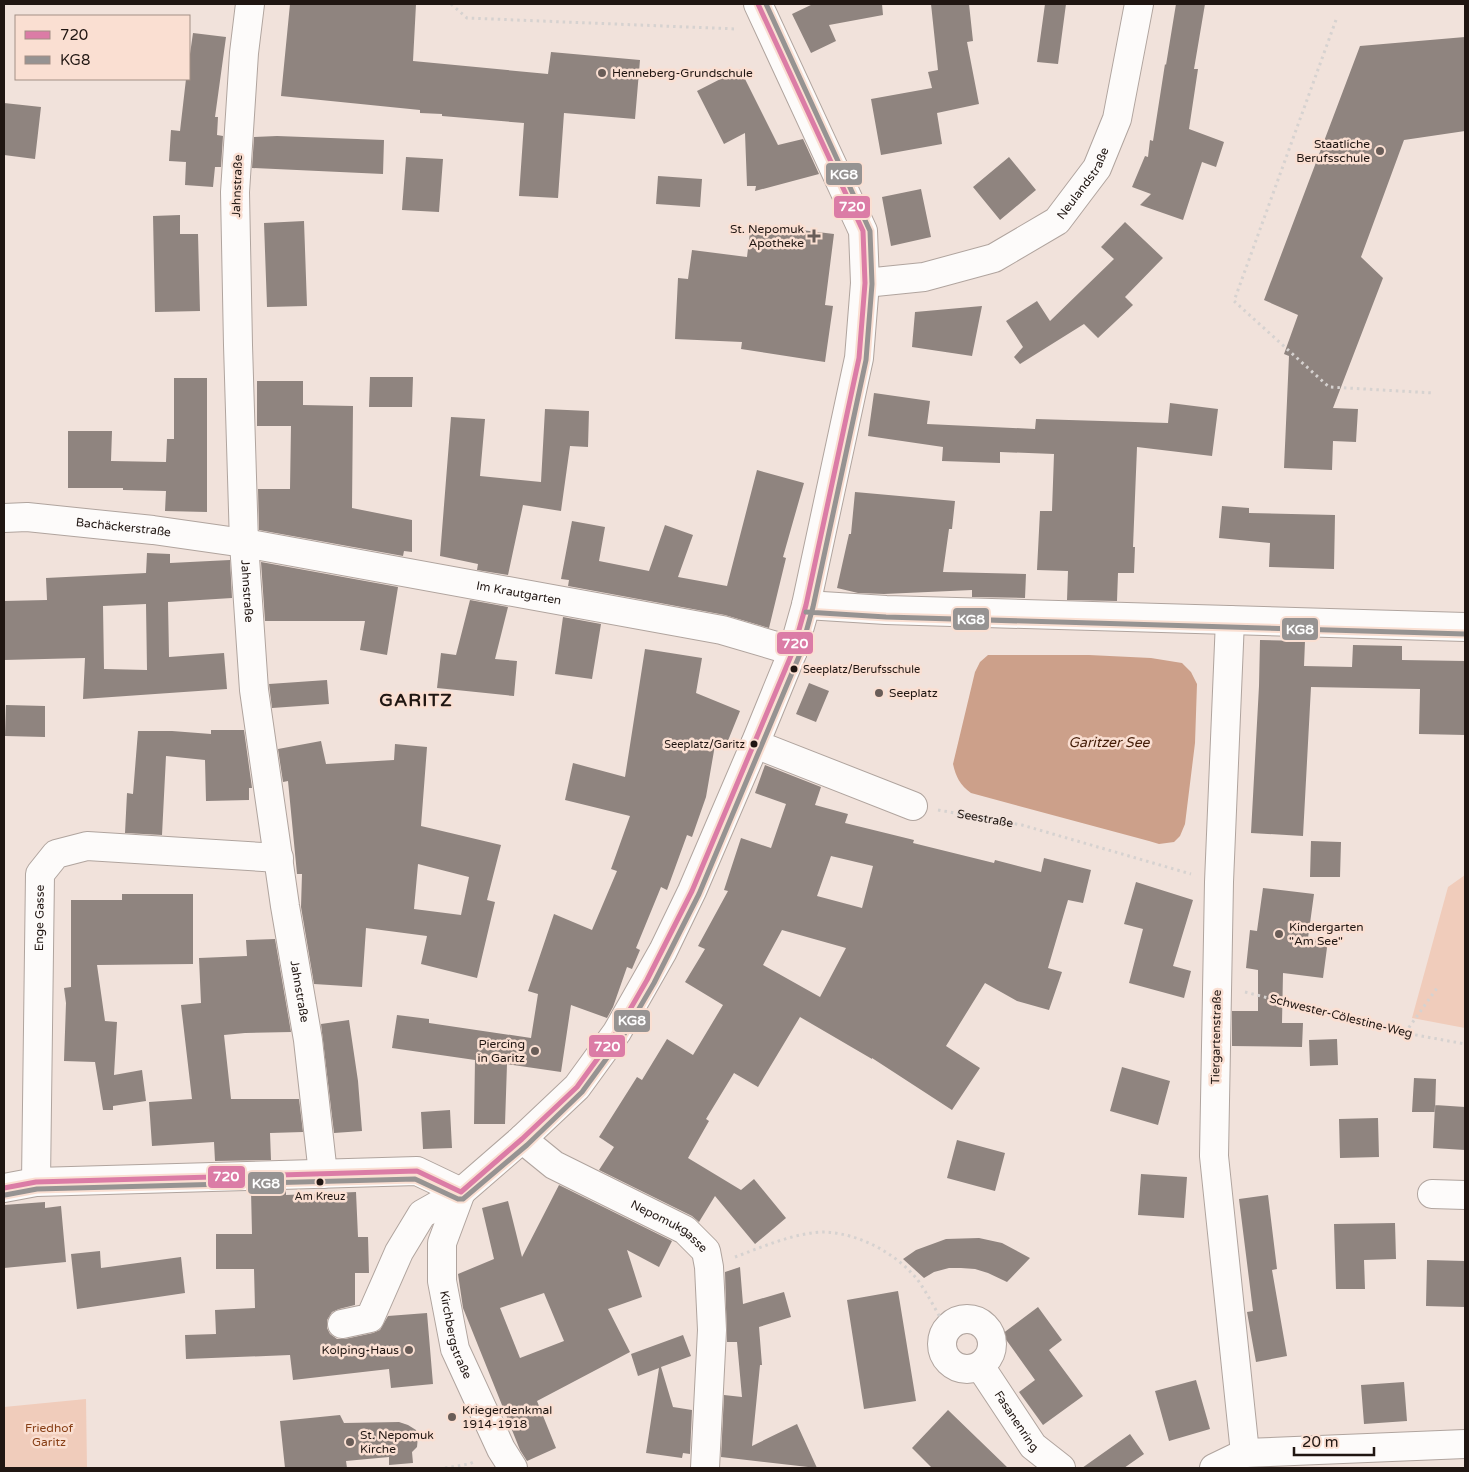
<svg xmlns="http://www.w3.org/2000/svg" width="1469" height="1472" viewBox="0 0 1469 1472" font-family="'Varela Round',sans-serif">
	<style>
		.green { fill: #f0ccbb }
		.water { fill: #cca08a }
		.building { fill: #8f847f; fill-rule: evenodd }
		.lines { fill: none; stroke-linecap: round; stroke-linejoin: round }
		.minor-casing { stroke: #b0a49e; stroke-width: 30 }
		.path { stroke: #d6d2d0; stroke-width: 3; stroke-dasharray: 2.5 4; stroke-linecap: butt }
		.minor { stroke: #fdfbfa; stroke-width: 28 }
		.bus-1-casing { stroke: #fadfd2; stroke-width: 9 }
		.bus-2-casing { stroke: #fadfd2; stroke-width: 9 }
		.bus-1 { stroke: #db7ca6; stroke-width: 5 }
		.bus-2 { stroke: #969392; stroke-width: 5 }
		.poi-dot { fill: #695d58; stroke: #fadfd2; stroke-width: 2 }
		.bus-dot { fill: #201612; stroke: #fadfd2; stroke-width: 2 }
		.labels { text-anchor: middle; stroke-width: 5; stroke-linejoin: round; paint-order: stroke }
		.bus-label { font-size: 11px; fill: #201612; stroke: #fadfd2; text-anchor: start }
		.poi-label { font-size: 12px; fill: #201612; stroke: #fadfd2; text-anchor: start }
		.street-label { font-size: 12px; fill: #201612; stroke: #fadfd2 }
		.park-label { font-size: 12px; fill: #884017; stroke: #fadfd2 }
		.water-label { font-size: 14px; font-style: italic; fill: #441d08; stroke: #fadfd2 }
		.district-label { font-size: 18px; font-weight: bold; letter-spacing: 1px; fill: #201612; stroke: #fadfd2 }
		.line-badge { stroke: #fadfd2; stroke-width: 2 }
		.badge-label { font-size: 14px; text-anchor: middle; font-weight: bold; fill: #fff }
	</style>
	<rect width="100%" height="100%" fill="#f1e2db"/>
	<!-- green -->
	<path class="green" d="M 1465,875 L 1465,1028 L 1412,1018 L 1448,887 Z
		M 86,1399 L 87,1468 L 4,1468 L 4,1407 Z"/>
	<!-- water -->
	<path class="water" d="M 988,655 L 1089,655 L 1151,658 L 1182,663 L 1191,672 L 1197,684 L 1195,743 L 1185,824 L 1180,836 L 1174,842 L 1159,844 L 1149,841 L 971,793 C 960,785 956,777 953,764 L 975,672 L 980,662 Z"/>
	<!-- building -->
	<path class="building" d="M 290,4 L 416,4 L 413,61 L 548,74 L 551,52 L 640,60 L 635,119 L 564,113 L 558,198 L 519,196 L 524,123 L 442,116 L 442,114 L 420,113 L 420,110 L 281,96 Z
		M 813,4 L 882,4 L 883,15 L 829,25 L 836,41 L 811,53 L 792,14 Z
		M 931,4 L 969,4 L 973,41 L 967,42 L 979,104 L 937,113 L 942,144 L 881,155 L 871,99 L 932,88 L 928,72 L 938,70 Z
		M 1045,4 L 1066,4 L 1058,64 L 1037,62 Z
		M 1176,4 L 1205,4 L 1194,69 L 1198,69 L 1189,129 L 1224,142 L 1216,167 L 1202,162 L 1183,220 L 1140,205 L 1151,194 L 1132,187 L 1145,156 L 1148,157 L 1150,140 L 1153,141 L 1165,64 L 1166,65 Z
		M 193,33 L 226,37 L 215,117 L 218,117 L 217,135 L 223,136 L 221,167 L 215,167 L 213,187 L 185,185 L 186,162 L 169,161 L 171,130 L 180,131 L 186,79 L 189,79 L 189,61 Z
		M 1465,37 L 1465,131 L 1404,140 L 1361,257 L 1383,278 L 1333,408 L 1358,409 L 1356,442 L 1333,441 L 1332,470 L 1284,468 L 1289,356 L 1284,354 L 1298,315 L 1264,300 L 1360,46 Z
		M 740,69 L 778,145 L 803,139 L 819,174 L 755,191 L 756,186 L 747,186 L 745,133 L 724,144 L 697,91 Z
		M 4,103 L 41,107 L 35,159 L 4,155 Z
		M 277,136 L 384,140 L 383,174 L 252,168 L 254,137 Z
		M 406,157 L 443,159 L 439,212 L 402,210 Z
		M 1009,157 L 1036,190 L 1000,220 L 973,187 Z
		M 658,176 L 702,179 L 700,207 L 656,204 Z
		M 921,189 L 931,237 L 891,246 L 882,197 Z
		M 180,215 L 180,234 L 198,234 L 200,311 L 155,312 L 153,216 Z
		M 304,221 L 307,306 L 267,307 L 264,223 Z
		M 1125,222 L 1163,258 L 1125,297 L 1133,305 L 1098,338 L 1084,324 L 1020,364 L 1014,357 L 1023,347 L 1006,321 L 1037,301 L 1050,321 L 1114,259 L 1101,247 Z
		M 751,224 L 834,234 L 825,305 L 833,306 L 825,362 L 741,349 L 742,342 L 675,339 L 678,278 L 688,279 L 692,250 L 747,257 Z
		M 982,306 L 972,356 L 912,347 L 915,312 Z
		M 370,377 L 413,377 L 412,407 L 369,407 Z
		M 174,378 L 207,378 L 207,512 L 165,511 L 166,491 L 123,490 L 123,488 L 68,488 L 68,431 L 112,431 L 111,461 L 166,462 L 167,439 L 174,439 Z
		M 257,381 L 303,381 L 303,405 L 353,406 L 352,508 L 412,520 L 412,552 L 404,551 L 403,556 L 259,530 L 258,489 L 290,489 L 291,426 L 257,426 Z
		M 874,393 L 930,401 L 927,424 L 1035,429 L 1036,419 L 1168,423 L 1170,403 L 1218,409 L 1212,456 L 1137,447 L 1133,547 L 1135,547 L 1134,573 L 1118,573 L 1117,601 L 1067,600 L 1068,571 L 1037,570 L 1040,511 L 1052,511 L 1054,454 L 1000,452 L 1000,463 L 942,461 L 943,447 L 868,436 Z
		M 545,409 L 589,411 L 588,447 L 570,446 L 561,511 L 523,505 L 508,575 L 477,570 L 478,564 L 440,556 L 451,417 L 485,419 L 480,476 L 541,482 Z
		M 757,470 L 804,483 L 783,557 L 786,558 L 769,628 L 725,615 L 568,586 L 569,580 L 561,579 L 572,521 L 605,527 L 599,561 L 649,571 L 665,525 L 693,535 L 678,577 L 727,586 Z
		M 855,492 L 955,501 L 952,529 L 949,529 L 943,572 L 1026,574 L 1025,598 L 972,597 L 972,590 L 884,594 L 858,593 L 837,588 L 849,534 L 851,534 Z
		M 1222,506 L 1249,508 L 1249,513 L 1335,515 L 1334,569 L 1269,567 L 1270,543 L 1219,538 Z
		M 147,553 L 170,554 L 170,563 L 230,560 L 232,598 L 168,602 L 169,657 L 224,653 L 227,689 L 83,699 L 85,658 L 4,660 L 4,601 L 47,600 L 46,578 L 146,573 ZM 146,604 L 147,670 L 104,669 L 103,606 Z
		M 261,562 L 398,587 L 387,655 L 360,650 L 365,621 L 265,621 Z
		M 470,600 L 508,607 L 495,659 L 517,661 L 514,696 L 437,688 L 441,653 L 456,655 Z
		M 563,617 L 601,624 L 592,679 L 555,674 Z
		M 1260,640 L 1305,641 L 1304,666 L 1352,667 L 1353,645 L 1402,646 L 1402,660 L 1465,661 L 1465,735 L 1419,734 L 1420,689 L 1311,687 L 1303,836 L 1251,833 L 1259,686 Z
		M 645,649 L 702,658 L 696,693 L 740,711 L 725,748 L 715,745 L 706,797 L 692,837 L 687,835 L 667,890 L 661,887 L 636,948 L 640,950 L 632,969 L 627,967 L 613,1007 L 607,1018 L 571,1005 L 561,1072 L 507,1064 L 505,1124 L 474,1124 L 475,1060 L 392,1048 L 397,1015 L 429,1019 L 429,1023 L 531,1038 L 538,994 L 528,991 L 554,914 L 592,930 L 617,871 L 611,869 L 630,816 L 565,800 L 573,763 L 625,777 Z
		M 327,680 L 329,704 L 272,708 L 269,684 Z
		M 809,683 L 829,691 L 816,722 L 796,714 Z
		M 6,705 L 45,706 L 45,737 L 5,736 Z
		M 211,730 L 244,730 L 252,788 L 249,788 L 249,800 L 206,801 L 205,760 L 166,756 L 162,835 L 125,833 L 127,793 L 133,794 L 138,731 L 172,731 L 211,734 Z
		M 321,741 L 326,764 L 394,760 L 395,744 L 427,747 L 421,826 L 501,845 L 487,900 L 495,902 L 477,978 L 421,964 L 427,936 L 366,928 L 362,987 L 314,984 L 301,907 L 302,874 L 297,874 L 288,781 L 283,782 L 278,749 ZM 418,864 L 469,877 L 461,915 L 414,909 Z
		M 765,765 L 821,787 L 815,805 L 848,814 L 845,823 L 914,840 L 913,843 L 994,863 L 995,860 L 1041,872 L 1044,858 L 1091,870 L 1083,903 L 1068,900 L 1048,968 L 1062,972 L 1049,1010 L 1017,1001 L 985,983 L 946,1046 L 980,1068 L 952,1110 L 872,1058 L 872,1059 L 800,1017 L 758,1087 L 734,1073 L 706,1119 L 709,1121 L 688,1158 L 741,1190 L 754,1179 L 786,1218 L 755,1244 L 715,1196 L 699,1222 L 692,1216 L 599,1170 L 614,1147 L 599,1137 L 637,1077 L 642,1080 L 667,1039 L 693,1055 L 723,1005 L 685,982 L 705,949 L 698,946 L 728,891 L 724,890 L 741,838 L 771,848 L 786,804 L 755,793 ZM 831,856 L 873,866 L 862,908 L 817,896 ZM 782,930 L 846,948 L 820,997 L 763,965 Z
		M 1311,841 L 1341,842 L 1340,877 L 1310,877 Z
		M 1136,882 L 1193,900 L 1173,966 L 1191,971 L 1184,998 L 1129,983 L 1143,929 L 1124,924 Z
		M 1263,888 L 1314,894 L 1308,938 L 1328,940 L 1323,978 L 1283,973 L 1282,1023 L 1303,1023 L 1302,1047 L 1232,1046 L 1232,1011 L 1258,1011 L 1258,970 L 1246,968 L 1250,930 L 1257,931 Z
		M 122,894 L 193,894 L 193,964 L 97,965 L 105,1021 L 117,1022 L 114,1075 L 142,1070 L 146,1101 L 113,1106 L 113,1110 L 103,1110 L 95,1062 L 64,1061 L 66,1003 L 64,988 L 71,987 L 71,900 L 122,900 Z
		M 275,939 L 291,1032 L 245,1033 L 224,1035 L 231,1099 L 299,1099 L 303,1132 L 270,1133 L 271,1160 L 215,1161 L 214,1142 L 152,1146 L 149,1102 L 192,1099 L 181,1005 L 201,1003 L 199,958 L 247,956 L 246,940 Z
		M 349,1020 L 358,1081 L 362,1131 L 334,1133 L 321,1024 Z
		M 1337,1039 L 1338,1065 L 1310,1066 L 1309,1040 Z
		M 1122,1067 L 1170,1081 L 1158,1125 L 1110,1111 Z
		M 1414,1078 L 1436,1079 L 1435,1112 L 1412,1112 Z
		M 1435,1105 L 1465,1107 L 1465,1150 L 1433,1148 Z
		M 450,1110 L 452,1148 L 423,1149 L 421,1112 Z
		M 1378,1118 L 1379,1157 L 1340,1158 L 1339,1119 Z
		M 957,1140 L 1005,1153 L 995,1191 L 947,1178 Z
		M 1141,1174 L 1187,1177 L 1184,1218 L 1138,1215 Z
		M 559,1185 L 672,1241 L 659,1267 L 627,1250 L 642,1297 L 608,1309 L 630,1352 L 537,1401 L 556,1448 L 527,1461 L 520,1450 L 463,1308 L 458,1274 L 494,1259 L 482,1208 L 508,1201 L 522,1257 ZM 544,1293 L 564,1341 L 520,1358 L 500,1308 Z
		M 286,1190 L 286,1195 L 356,1192 L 358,1237 L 368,1237 L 369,1273 L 355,1273 L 355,1305 L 339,1309 L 332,1312 L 327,1320 L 327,1328 L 330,1334 L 337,1339 L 345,1339 L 373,1333 L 380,1330 L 388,1316 L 427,1313 L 433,1384 L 391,1388 L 389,1369 L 293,1380 L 290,1355 L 186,1359 L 185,1335 L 216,1334 L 215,1310 L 255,1308 L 254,1269 L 216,1269 L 216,1234 L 252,1234 L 251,1191 Z
		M 1268,1195 L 1277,1269 L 1272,1270 L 1287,1356 L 1256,1362 L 1247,1312 L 1253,1311 L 1239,1199 Z
		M 45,1202 L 45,1208 L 61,1206 L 66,1262 L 4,1268 L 4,1205 Z
		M 1395,1223 L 1396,1259 L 1364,1260 L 1365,1289 L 1336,1289 L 1334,1224 Z
		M 979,1238 L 1002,1243 L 1030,1258 L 1007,1282 L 988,1273 L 975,1269 L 961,1268 L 949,1268 L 934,1272 L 924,1278 L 903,1259 L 916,1250 L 946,1239 Z
		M 100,1251 L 101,1268 L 181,1257 L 185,1293 L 77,1309 L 71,1254 Z
		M 1427,1260 L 1465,1261 L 1465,1307 L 1426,1306 Z
		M 740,1267 L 743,1304 L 784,1292 L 791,1317 L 759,1327 L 762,1365 L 760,1365 L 752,1446 L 797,1424 L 817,1468 L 721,1457 L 724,1395 L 742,1397 L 737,1342 L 727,1342 L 725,1272 Z
		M 898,1291 L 916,1401 L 864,1409 L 847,1300 Z
		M 1038,1307 L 1062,1340 L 1049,1350 L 1083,1396 L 1043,1425 L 1019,1392 L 1035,1380 L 1002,1334 Z
		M 683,1335 L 691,1356 L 661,1367 L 673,1407 L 692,1410 L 690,1454 L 683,1453 L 682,1458 L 646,1453 L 659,1368 L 638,1376 L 631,1354 Z
		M 1196,1380 L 1210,1429 L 1169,1441 L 1155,1391 Z
		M 1404,1382 L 1407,1421 L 1364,1424 L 1361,1385 Z
		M 948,1410 L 1008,1468 L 932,1468 L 912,1448 Z
		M 340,1415 L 344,1423 L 399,1422 L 408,1425 L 416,1430 L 418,1436 L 417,1447 L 412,1452 L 413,1463 L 389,1465 L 389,1457 L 346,1461 L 347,1468 L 285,1468 L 280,1421 Z
		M 1130,1434 L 1144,1454 L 1124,1468 L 1082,1468 Z"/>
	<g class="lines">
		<!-- minor casing -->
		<g class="minor-casing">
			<g id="minor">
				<path id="s2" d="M 250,4 L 244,53 L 235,192 L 238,345 L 244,543 L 254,690 L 285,906 L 308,1040 L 323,1174"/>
				<path id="s3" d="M 865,283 L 924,277 L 994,258 L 1057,221 L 1097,168 L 1117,119 L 1139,4"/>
				<path id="s4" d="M 4,518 L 27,517 L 153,530 L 244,543 L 722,630 L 793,651"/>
				<path d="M 806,605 L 886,610 L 1465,627"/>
				<path d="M 1230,620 L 1219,882 L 1214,1156 L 1245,1453"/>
				<path d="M 755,744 L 913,806"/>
				<path id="s5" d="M 522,1139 L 554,1165 L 685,1230 L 706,1251 L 709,1267 L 712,1330 L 705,1468"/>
				<path id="s6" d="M 36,1182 L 40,874 L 56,854 L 87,846 L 279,858"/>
				<path d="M 4,1188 L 36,1182 L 417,1171 L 461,1192"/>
				<path id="s7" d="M 461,1192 L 442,1243 L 442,1281 L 455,1349 L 501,1449 L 513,1468"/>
				<path d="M 1432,1194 L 1465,1195"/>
				<circle cx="967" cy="1344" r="25"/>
				<path d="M 342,1324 L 370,1318 L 399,1252 L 422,1214 L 461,1192 L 522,1139 L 577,1087 L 617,1032 L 663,951 L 692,891 L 755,744 L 793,651 L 806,605 L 859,358 L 865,283 L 863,231 L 758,4"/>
				<path id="s8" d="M 980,1366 L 1033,1446 L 1061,1468"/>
				<path d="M 1214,1468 L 1245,1453 L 1465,1444"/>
			</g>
		</g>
		<!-- path -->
		<g class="path">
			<path d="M 451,4 L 467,18 L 737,29"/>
			<path d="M 1336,20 L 1234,301 L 1329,387 L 1434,393"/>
			<path id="s1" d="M 938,810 L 1022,825 L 1191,874"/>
			<path d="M 1245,992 L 1405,1033 L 1465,1044"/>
			<path d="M 1405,1033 L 1437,988"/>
			<path d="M 735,1257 C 762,1247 799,1231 827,1232 C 862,1235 895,1253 917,1279 C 928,1294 937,1313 947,1329"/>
			<path d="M 445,1468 L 469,1464 L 476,1461"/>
		</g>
		<!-- minor -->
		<use href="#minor" class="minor"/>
		<!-- bus-1 casing -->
		<g class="bus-1-casing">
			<path id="bus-1" d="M 4,1188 L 36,1182 L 417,1171 L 461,1192 L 522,1139 L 577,1087 L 617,1032 L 647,980 L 692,891 L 793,651 L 806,605 L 859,358 L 865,283 L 863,231 L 758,4"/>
		</g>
		<!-- bus-2 casing -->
		<g class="bus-2-casing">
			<path id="bus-2" d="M 806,612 L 886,617 L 1465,634
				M 5,1195 L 37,1189 L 415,1179 L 458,1199 L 463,1199 L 527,1145 L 582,1092 L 623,1036 L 654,983 L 699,894 L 800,654 L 813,607 L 866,360 L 872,284 L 870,231 L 766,4"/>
		</g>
		<!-- bus-1 -->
		<use href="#bus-1" class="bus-1"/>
		<!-- bus-2 -->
		<use href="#bus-2" class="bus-2"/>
	</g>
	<!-- markers -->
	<g class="poi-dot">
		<circle cx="602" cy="73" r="5"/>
		<circle cx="1380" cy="151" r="5"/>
		<path d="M811.5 228.5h5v5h5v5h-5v5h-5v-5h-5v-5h5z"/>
		<circle cx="879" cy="693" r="5"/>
		<circle cx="1279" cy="934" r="5"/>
		<circle cx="535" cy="1051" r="5"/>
		<circle cx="409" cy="1350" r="5"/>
		<circle cx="452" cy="1417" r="5"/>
		<circle cx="350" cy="1442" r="5"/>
	</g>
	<g class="bus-dot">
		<circle cx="794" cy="669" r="4.5"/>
		<circle cx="754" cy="744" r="4.5"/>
		<circle cx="320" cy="1182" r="4.5"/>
	</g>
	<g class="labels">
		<!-- bus labels -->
		<g class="bus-label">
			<text x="803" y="673">Seeplatz/Berufsschule</text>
			<text x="745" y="748" text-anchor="end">Seeplatz/Garitz</text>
			<text x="320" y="1200" text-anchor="middle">Am Kreuz</text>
		</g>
		<!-- poi labels -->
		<g class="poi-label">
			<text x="612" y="77">Henneberg-Grundschule</text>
			<text x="1370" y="148" text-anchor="end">Staatliche<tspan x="1370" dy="14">Berufsschule</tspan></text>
			<text x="804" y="233" text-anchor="end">St. Nepomuk<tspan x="804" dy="14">Apotheke</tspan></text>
			<text x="889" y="697">Seeplatz</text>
			<text x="1289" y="931">Kindergarten<tspan x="1289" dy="14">"Am See"</tspan></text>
			<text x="525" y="1048" text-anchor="end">Piercing<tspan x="525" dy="14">in Garitz</tspan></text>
			<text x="399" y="1354" text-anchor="end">Kolping-Haus</text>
			<text x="462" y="1414">Kriegerdenkmal<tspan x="462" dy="14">1914-1918</tspan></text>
			<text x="360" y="1439">St. Nepomuk<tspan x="360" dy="14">Kirche</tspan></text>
		</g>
		<!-- street labels -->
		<g class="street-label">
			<text dy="4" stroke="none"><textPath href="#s3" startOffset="251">Neulandstraße</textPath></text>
			<text transform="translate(237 186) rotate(-88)" y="4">Jahnstraße</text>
			<text dy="4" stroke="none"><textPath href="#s4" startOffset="120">Bachäckerstraße</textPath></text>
			<text dy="4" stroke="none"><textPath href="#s2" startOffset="588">Jahnstraße</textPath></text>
			<text dy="4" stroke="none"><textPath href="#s4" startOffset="521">Im Krautgarten</textPath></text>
			<text dy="4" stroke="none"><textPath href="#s1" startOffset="48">Seestraße</textPath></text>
			<text dy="4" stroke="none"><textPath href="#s6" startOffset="264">Enge Gasse</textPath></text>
			<text dy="4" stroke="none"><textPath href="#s2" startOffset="992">Jahnstraße</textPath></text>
			<text transform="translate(1341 1016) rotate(14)" y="4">Schwester-Cölestine-Weg</text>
			<text transform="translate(1216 1037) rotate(-89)" y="4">Tiergartenstraße</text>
			<text dy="4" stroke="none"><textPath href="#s5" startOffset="172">Nepomukgasse</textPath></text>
			<text dy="4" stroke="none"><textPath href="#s7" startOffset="148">Kirchbergstraße</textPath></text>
			<text dy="4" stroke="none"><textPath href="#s8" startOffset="66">Fasanenring</textPath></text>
		</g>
		<!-- park labels -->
		<g class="park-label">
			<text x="49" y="1432">Friedhof<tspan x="49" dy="14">Garitz</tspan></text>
		</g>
		<!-- water labels -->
		<g class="water-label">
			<text x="1109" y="747">Garitzer See</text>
		</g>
		<!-- district labels -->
		<g class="district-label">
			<text x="416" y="706">GARITZ</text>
		</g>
	</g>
	<g class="line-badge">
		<rect x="825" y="162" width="38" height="24" rx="5" fill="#969392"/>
		<rect x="833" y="195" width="38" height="24" rx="5" fill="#db7ca6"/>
		<rect x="952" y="607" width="38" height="24" rx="5" fill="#969392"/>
		<rect x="1281" y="617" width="38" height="24" rx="5" fill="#969392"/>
		<rect x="776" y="631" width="38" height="24" rx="5" fill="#db7ca6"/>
		<rect x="613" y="1009" width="38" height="24" rx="5" fill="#969392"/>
		<rect x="588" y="1034" width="38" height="24" rx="5" fill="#db7ca6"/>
		<rect x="207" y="1165" width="39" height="24" rx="5" fill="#db7ca6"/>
		<rect x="247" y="1171" width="38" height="24" rx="5" fill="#969392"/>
	</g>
	<g class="badge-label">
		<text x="844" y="179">KG8</text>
		<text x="852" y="211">720</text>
		<text x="971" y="624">KG8</text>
		<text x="1300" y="634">KG8</text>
		<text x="795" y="648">720</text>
		<text x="632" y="1025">KG8</text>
		<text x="607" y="1051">720</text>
		<text x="226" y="1181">720</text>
		<text x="266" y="1188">KG8</text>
	</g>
	<!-- border -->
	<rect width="1469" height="1472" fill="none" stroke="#201612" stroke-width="10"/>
	<!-- legend -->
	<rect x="15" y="15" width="175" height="65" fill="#fadfd2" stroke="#a38f85"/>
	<rect x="25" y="31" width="25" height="8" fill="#db7ca6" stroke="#a38f85"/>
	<text x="60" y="40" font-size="15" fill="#201612">720</text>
	<rect x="25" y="56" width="25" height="8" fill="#969392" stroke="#a38f85"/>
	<text x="60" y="65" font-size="15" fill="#201612">KG8</text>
	<!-- scale -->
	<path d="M1294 1447v8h80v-8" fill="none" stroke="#201612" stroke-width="2.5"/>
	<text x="1302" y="1447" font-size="15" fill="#201612" stroke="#fadfd2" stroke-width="4" paint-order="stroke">20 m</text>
</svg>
